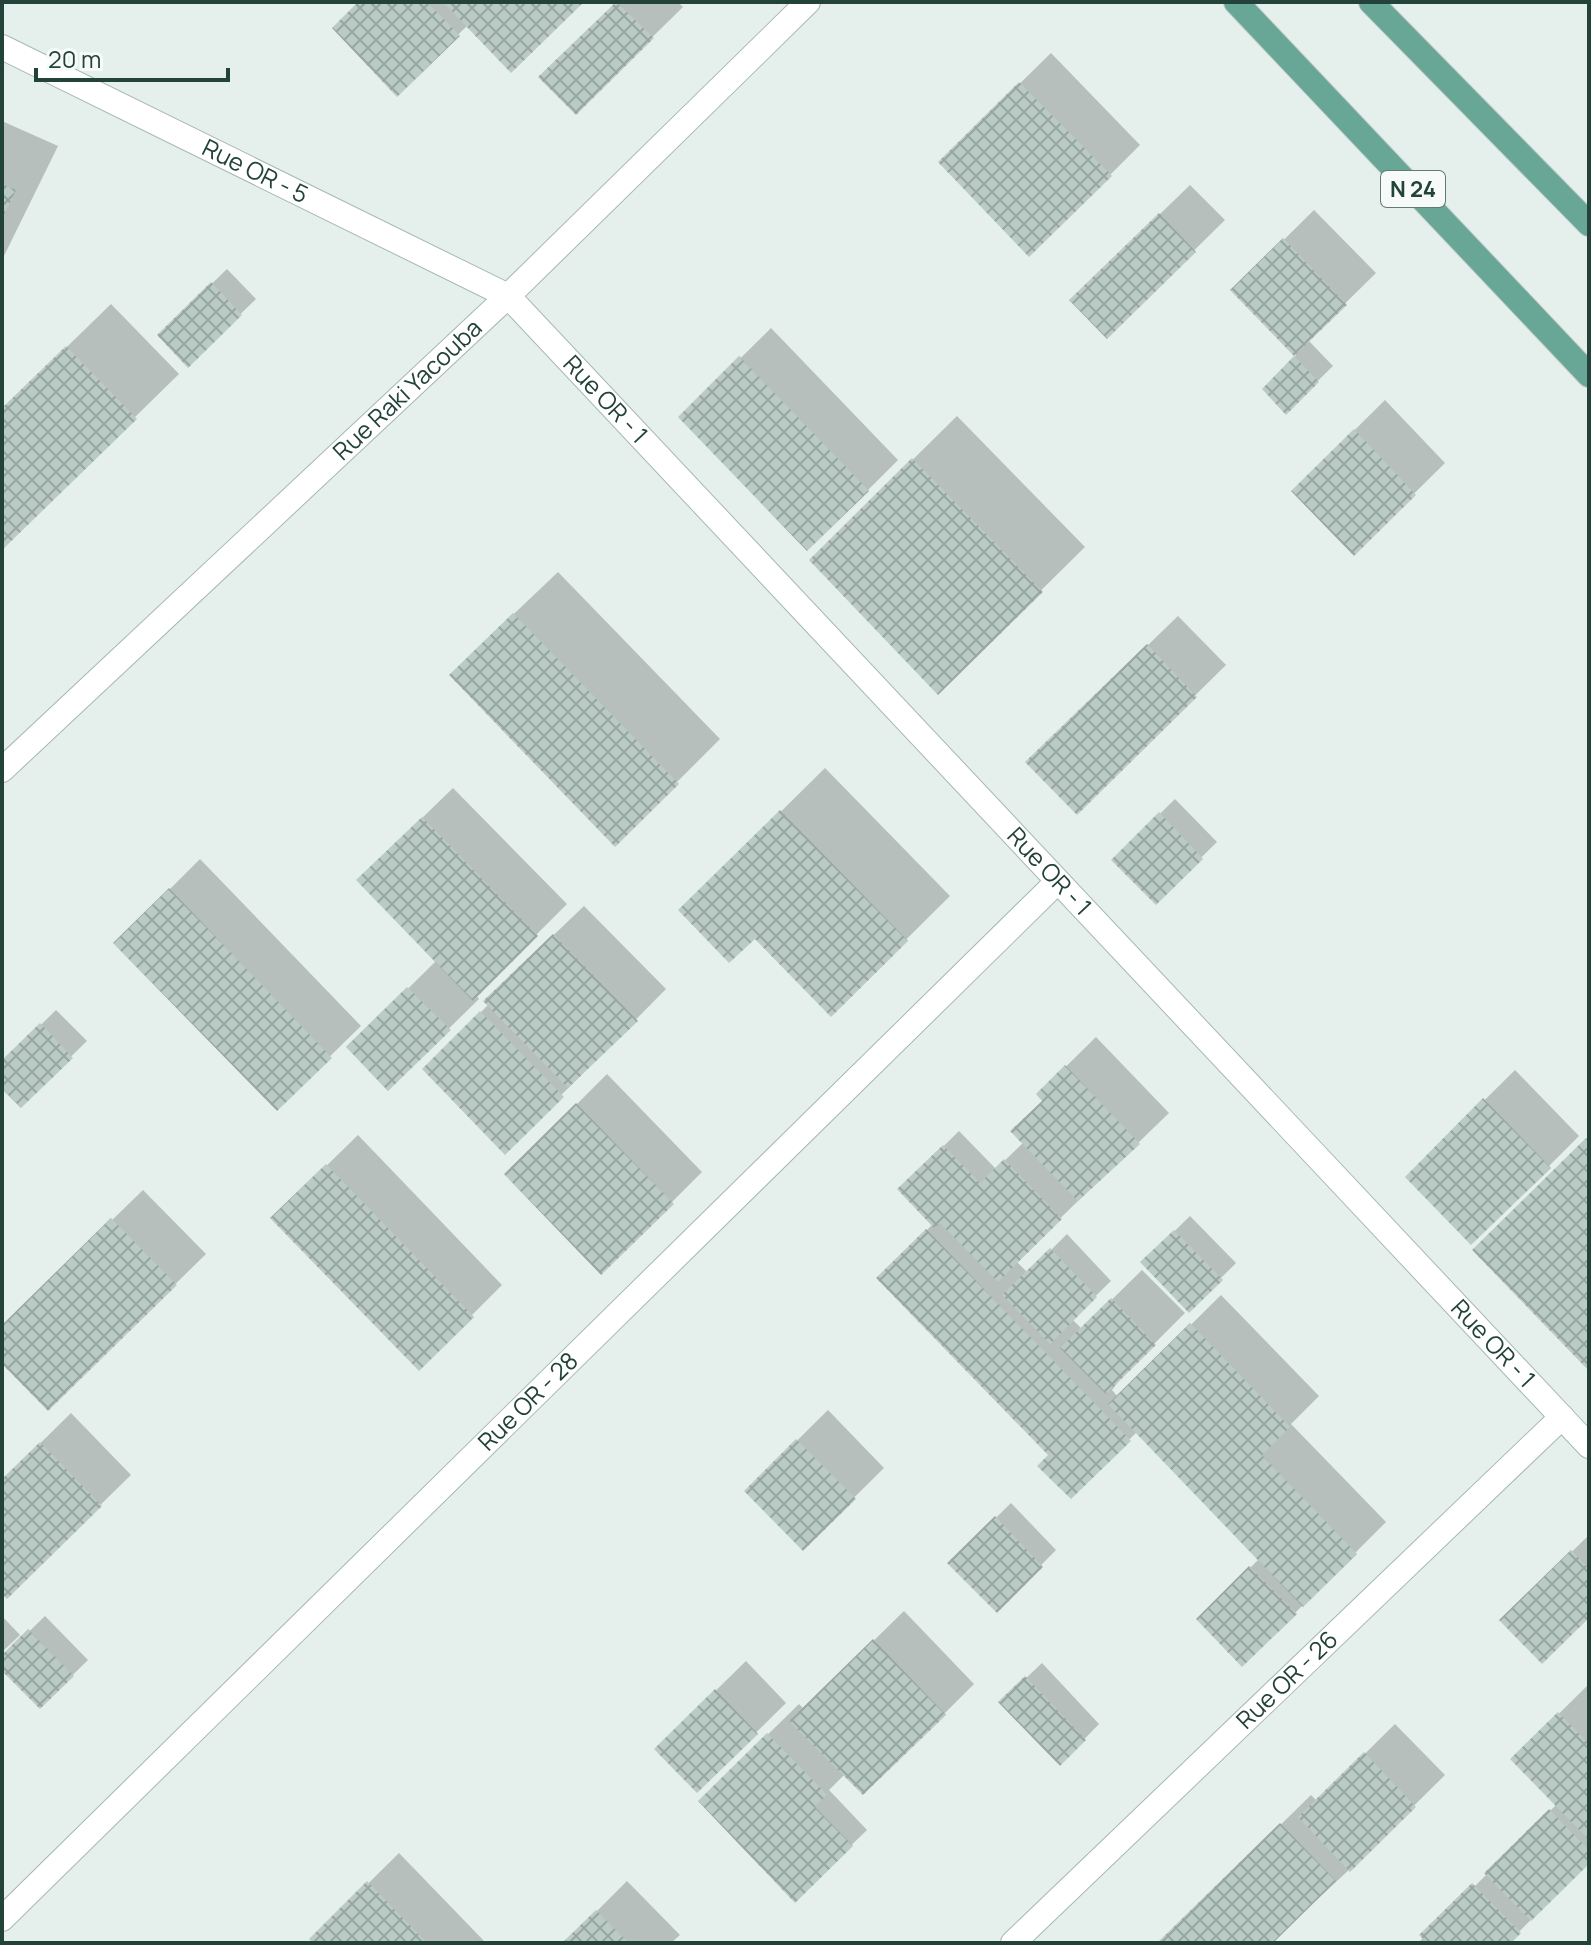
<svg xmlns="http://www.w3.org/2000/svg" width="1591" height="1945" viewBox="0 0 1591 1945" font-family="Manrope,sans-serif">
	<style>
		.shadow { fill: #0003 }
		.building { fill: url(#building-cross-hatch) }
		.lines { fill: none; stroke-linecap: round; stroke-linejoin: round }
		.street-casing { stroke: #a7b8b2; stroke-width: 26 }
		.primary-casing { stroke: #c1cac8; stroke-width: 26 }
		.street { stroke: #fff; stroke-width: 24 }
		.primary { stroke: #68a696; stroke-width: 24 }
		.labels { text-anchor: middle; stroke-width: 6; stroke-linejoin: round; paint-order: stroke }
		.shield { fill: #f6fbf9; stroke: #627a73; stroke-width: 2 }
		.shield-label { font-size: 22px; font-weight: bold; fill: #23423a }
		.street-label { font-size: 24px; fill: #23423a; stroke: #f6fbf9 }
	</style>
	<defs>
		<pattern id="building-cross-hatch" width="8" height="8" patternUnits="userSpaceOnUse" patternTransform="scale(2)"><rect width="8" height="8" fill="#bacac4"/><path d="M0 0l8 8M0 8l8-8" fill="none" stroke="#97a6a0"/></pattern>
	</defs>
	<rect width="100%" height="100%" fill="#e5efeb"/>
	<!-- shadow -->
	<path class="shadow" d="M 361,2 L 581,2 L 468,25 L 397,94 Z
		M 617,2 L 678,2 L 683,7 L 576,112 L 571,47 Z
		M 1051,53 L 1140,145 L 1110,175 L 940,162 Z
		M 2,121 L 58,146 L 2,260 Z
		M 1190,185 L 1225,220 L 1107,336 L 1102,270 Z
		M 1314,210 L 1376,273 L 1308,340 L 1333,366 L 1286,412 L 1264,389 L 1296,355 L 1233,290 Z
		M 227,269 L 256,299 L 188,365 L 159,335 Z
		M 111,304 L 179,374 L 2,547 L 2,410 Z
		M 771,328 L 898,460 L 868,490 L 681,417 Z
		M 1385,400 L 1445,463 L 1354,553 L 1293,491 Z
		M 957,416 L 1085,547 L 938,692 L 811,560 Z
		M 558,572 L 720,739 L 615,844 L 495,632 Z
		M 1178,616 L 1226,665 L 1077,812 L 1058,732 Z
		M 825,768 L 950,896 L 831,1014 L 755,936 L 681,910 Z
		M 453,788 L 567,904 L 476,995 L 479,999 L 388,1088 L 349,1047 L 437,960 L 389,850 Z
		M 1175,799 L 1217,842 L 1156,902 L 1113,860 Z
		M 200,859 L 361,1026 L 277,1108 L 116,943 Z
		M 584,906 L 666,989 L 505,1152 L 425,1069 L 489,1004 L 516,971 Z
		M 56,1010 L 87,1041 L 21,1105 L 2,1086 L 2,1063 Z
		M 1096,1037 L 1169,1113 L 1016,1261 L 1028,1273 L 1067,1234 L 1111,1281 L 1072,1319 L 1082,1329 L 1142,1270 L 1185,1313 L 1125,1373 L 1112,1390 L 1118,1397 L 1221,1295 L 1319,1396 L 1291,1424 L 1386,1522 L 1295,1613 L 1199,1619 L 1259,1559 L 1137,1432 L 1071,1496 L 1068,1438 L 878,1278 L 933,1224 L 900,1189 L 959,1131 L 996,1169 L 1024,1142 L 1045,1100 L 1038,1094 Z
		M 1515,1070 L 1579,1136 L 1549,1166 L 1407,1177 Z
		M 607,1074 L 702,1172 L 672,1202 L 507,1174 Z
		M 358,1135 L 502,1285 L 419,1368 L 273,1218 Z
		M 143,1190 L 206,1254 L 48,1409 L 2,1361 L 2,1327 Z
		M 1190,1216 L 1236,1263 L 1189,1310 L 1143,1262 Z
		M 828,1410 L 884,1468 L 803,1548 L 746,1491 Z
		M 71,1413 L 131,1475 L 7,1596 L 2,1591 L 2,1481 Z
		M 1011,1503 L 1056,1550 L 997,1610 L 950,1563 Z
		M 1589,1535 L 1589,1615 L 1502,1620 Z
		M 904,1611 L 974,1684 L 944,1714 L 845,1774 L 829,1790 L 867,1830 L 795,1900 L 700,1801 L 799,1704 L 804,1709 Z
		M 2,1616 L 20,1635 L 2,1652 Z
		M 45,1616 L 88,1660 L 40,1707 L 2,1668 L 2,1658 Z
		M 746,1661 L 786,1703 L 697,1791 L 656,1749 Z
		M 1042,1663 L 1099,1724 L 1060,1764 L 1001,1702 Z
		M 1589,1684 L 1589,1861 L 1508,1943 L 1418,1943 L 1557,1804 L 1513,1759 Z
		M 1395,1724 L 1445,1775 L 1350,1869 L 1270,1943 L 1160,1943 L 1311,1795 L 1317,1801 Z
		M 399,1853 L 486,1943 L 316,1943 L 312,1939 Z
		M 627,1881 L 680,1935 L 671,1943 L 565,1943 Z"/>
	<!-- building -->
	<path class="building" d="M 358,2 L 427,2 L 460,36 L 397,97 L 332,28 Z
		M 443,2 L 584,2 L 511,73 Z
		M 616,2 L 654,38 L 576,115 L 538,77 Z
		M 1019,82 L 1112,176 L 1029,257 L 938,162 Z
		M 2,184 L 16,190 L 2,219 Z
		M 1159,213 L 1196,252 L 1107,339 L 1069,300 Z
		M 1283,238 L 1347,305 L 1294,356 L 1230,290 Z
		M 211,282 L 242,315 L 188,368 L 157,335 Z
		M 66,346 L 137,419 L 2,550 L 2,408 Z
		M 739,356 L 869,491 L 807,551 L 678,417 Z
		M 1294,356 L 1319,382 L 1286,415 L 1262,389 Z
		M 1354,429 L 1416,495 L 1354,556 L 1291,491 Z
		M 912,458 L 1043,592 L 938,695 L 809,560 Z
		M 513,613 L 679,784 L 615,847 L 449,675 Z
		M 1147,644 L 1197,697 L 1077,815 L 1025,762 Z
		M 780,810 L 908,941 L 831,1017 L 755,939 L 729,963 L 678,910 Z
		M 1159,812 L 1203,859 L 1156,905 L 1111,860 Z
		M 422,817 L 538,936 L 473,1001 L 356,880 Z
		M 169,888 L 332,1058 L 277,1111 L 113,943 Z
		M 553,934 L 638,1021 L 568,1088 L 483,1001 Z
		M 407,987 L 451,1030 L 388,1091 L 346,1047 Z
		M 480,1011 L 564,1097 L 505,1155 L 422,1069 Z
		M 40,1023 L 73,1058 L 21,1108 L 2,1089 L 2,1060 Z
		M 1065,1065 L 1140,1144 L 1078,1201 L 1010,1131 L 1042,1101 L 1036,1094 Z
		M 1483,1098 L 1551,1168 L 1471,1245 L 1405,1177 Z
		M 576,1103 L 674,1204 L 601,1275 L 504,1174 Z
		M 1586,1138 L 1589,1141 L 1589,1371 L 1472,1250 Z
		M 943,1145 L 980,1183 L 1004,1159 L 1062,1219 L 998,1282 L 940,1223 L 934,1228 L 897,1189 Z
		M 326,1164 L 474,1317 L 419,1371 L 270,1218 Z
		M 111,1218 L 177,1285 L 48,1411 L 2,1364 L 2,1325 Z
		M 926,1229 L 1131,1441 L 1071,1499 L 1037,1466 L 1048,1455 L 876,1278 Z
		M 1174,1230 L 1223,1280 L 1189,1313 L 1140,1262 Z
		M 1050,1248 L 1097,1297 L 1050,1344 L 1002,1295 Z
		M 1111,1298 L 1156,1345 L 1106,1394 L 1060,1348 Z
		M 1190,1323 L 1290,1427 L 1262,1455 L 1357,1554 L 1303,1607 L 1108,1404 Z
		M 796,1439 L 856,1499 L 803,1551 L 744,1491 Z
		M 40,1442 L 102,1506 L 7,1599 L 2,1594 L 2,1479 Z
		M 995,1516 L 1043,1567 L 997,1613 L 947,1563 Z
		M 1571,1550 L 1589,1569 L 1589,1618 L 1542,1664 L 1499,1620 Z
		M 1249,1566 L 1297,1614 L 1242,1667 L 1196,1619 Z
		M 28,1629 L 74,1676 L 40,1709 L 2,1671 L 2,1655 Z
		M 873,1639 L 946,1715 L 863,1795 L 789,1721 Z
		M 1025,1676 L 1086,1740 L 1060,1766 L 998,1702 Z
		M 715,1689 L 758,1734 L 697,1793 L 654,1749 Z
		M 1558,1712 L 1589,1744 L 1589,1840 L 1510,1759 Z
		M 767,1733 L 827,1795 L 815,1807 L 853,1846 L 795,1903 L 698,1801 Z
		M 1364,1752 L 1416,1807 L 1350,1872 L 1298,1817 Z
		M 1549,1809 L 1589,1850 L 1589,1864 L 1531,1921 L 1484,1873 Z
		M 1280,1823 L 1336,1881 L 1273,1943 L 1157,1943 Z
		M 367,1881 L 427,1943 L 313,1943 L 309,1939 Z
		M 1472,1883 L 1521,1933 L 1511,1943 L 1427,1943 L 1419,1935 Z
		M 596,1910 L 629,1943 L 562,1943 Z"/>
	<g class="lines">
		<!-- street casing -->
		<g class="street-casing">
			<g id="street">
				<path id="s1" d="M 2,47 L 508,296 L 1589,1446"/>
				<path id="s2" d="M 2,770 L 508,296 L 808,2"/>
				<path id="s3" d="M 2,1919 L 1056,883"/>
				<path id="s4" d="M 1013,1943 L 1562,1417"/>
			</g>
		</g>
		<!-- primary casing -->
		<g class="primary-casing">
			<path id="primary" d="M 1236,2 L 1589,375
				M 1371,2 L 1589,224"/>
		</g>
		<!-- street -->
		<use href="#street" class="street"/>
		<!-- primary -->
		<use href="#primary" class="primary"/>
	</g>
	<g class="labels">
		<!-- shield labels -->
		<rect class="shield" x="1381" y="171" width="64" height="36" rx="6"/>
		<g class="shield-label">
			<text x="1413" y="197">N 24</text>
		</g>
		<!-- street labels -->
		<g class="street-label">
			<text dy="8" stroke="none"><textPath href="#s1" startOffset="282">Rue OR - 5</textPath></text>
			<text dy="8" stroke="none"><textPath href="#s2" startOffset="556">Rue Raki Yacouba</textPath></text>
			<text dy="8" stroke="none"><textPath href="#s1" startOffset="706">Rue OR - 1</textPath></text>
			<text dy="8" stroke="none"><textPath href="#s1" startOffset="1354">Rue OR - 1</textPath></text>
			<text dy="8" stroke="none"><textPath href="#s1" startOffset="2002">Rue OR - 1</textPath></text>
			<text dy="8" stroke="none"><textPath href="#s3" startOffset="738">Rue OR - 28</textPath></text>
			<text dy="8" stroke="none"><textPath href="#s4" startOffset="380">Rue OR - 26</textPath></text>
		</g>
	</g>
	<!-- border -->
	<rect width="1591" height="1945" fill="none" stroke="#23423a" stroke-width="8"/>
	<!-- scale -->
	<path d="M36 68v12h192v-12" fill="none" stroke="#23423a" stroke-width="4"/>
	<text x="48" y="68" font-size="24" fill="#23423a" stroke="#f6fbf9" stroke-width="6" paint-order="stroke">20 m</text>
</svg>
